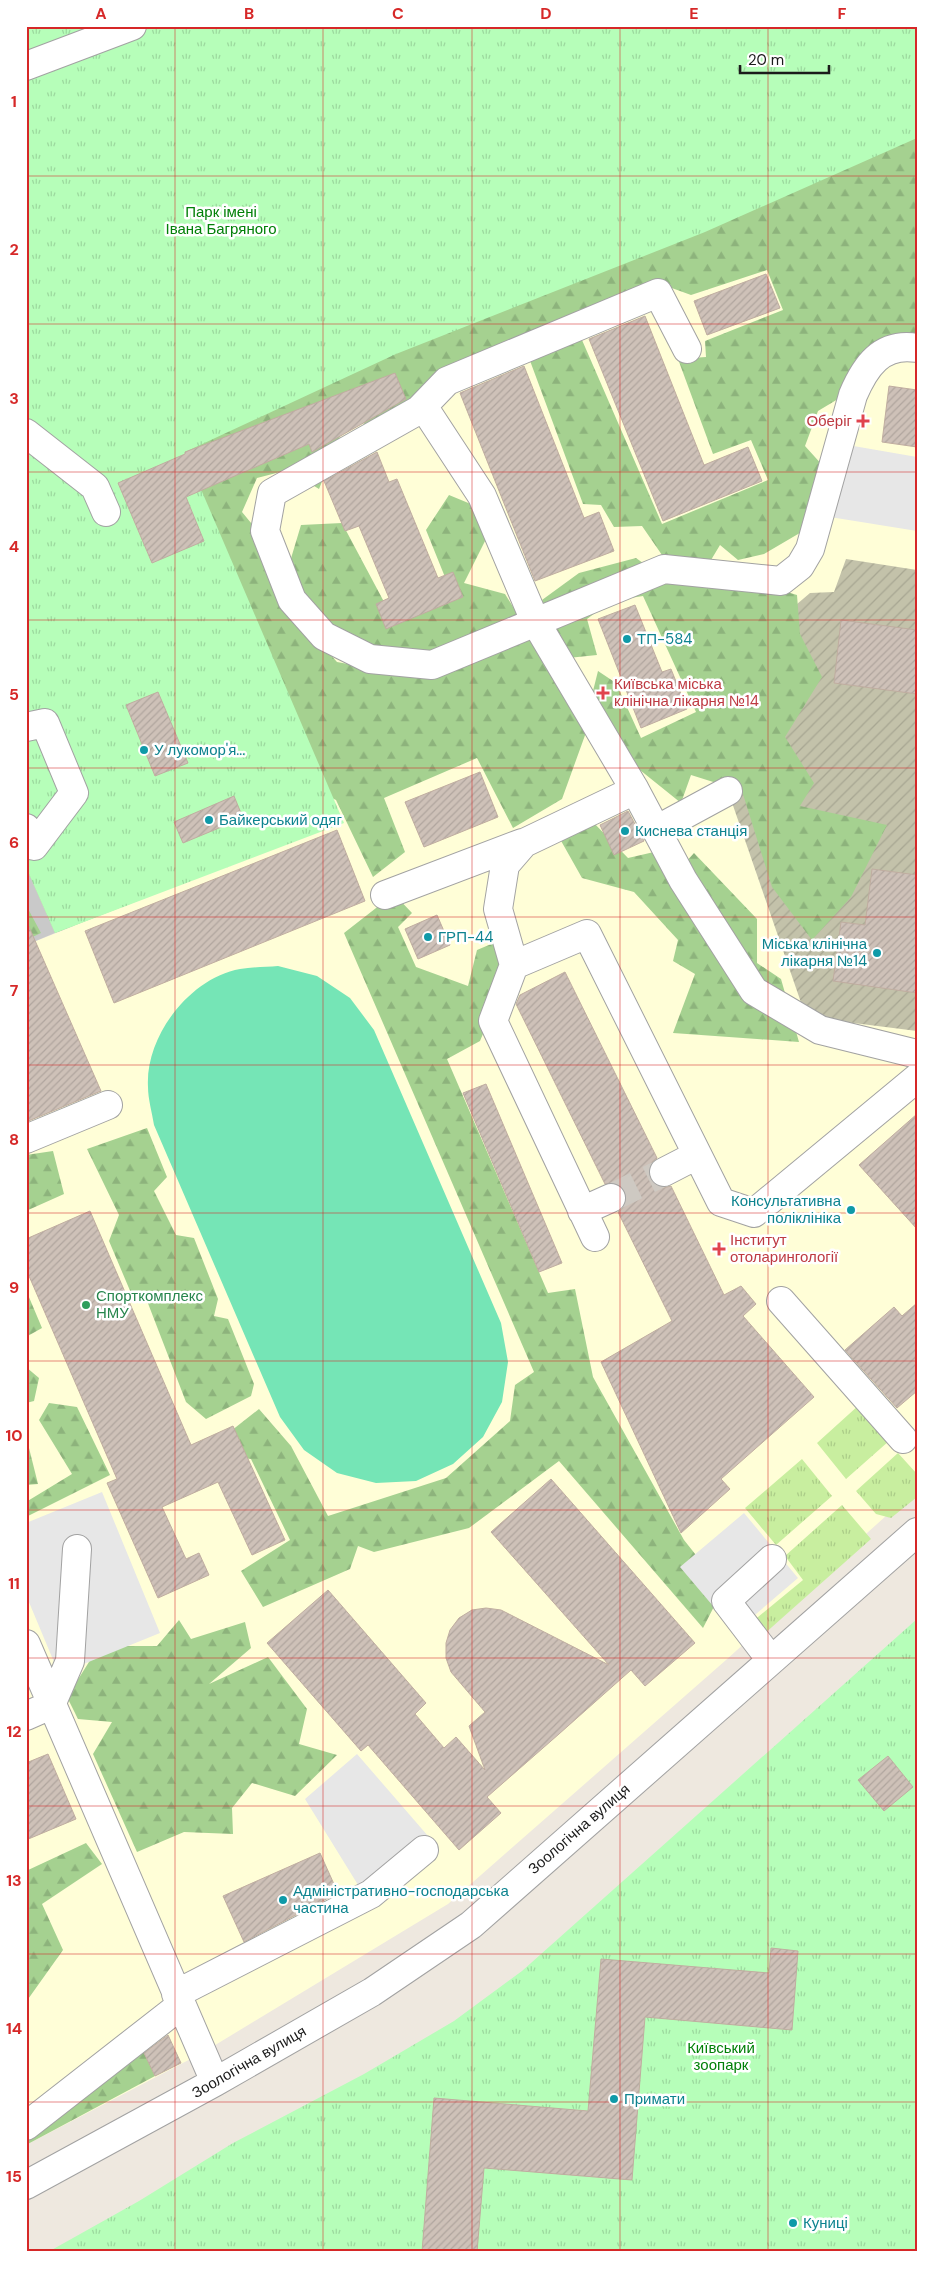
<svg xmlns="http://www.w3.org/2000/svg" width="943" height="2278" viewBox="0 0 943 2278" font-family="'DM Sans',sans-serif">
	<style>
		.education { fill: #fffed7 }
		.religious { fill: #c9c9c9 }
		.construction { fill: url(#construction-furrows) }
		.grass { fill: url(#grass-tufts) }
		.forest { fill: url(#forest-firs) }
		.park { fill: url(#park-tufts) }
		.pitch { fill: #75e5b6 }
		.parking { fill: #e7e7e7 }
		.building { fill: url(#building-hatch); stroke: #c0ada0 }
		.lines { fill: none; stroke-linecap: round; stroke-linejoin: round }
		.minor-tunnel { stroke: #cec9c2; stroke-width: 28; stroke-dasharray: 28 14; stroke-linecap: butt }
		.minor-casing { stroke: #a2a2a2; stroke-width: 30 }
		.minor { stroke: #fff; stroke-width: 28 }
		.grid { fill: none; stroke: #d62828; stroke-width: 1; stroke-opacity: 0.55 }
		.health-dot { fill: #e0444e; stroke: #fff; stroke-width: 2 }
		.culture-dot { fill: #0f9aa8; stroke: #fff; stroke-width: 2 }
		.leisure-dot { fill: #2e9e5b; stroke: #fff; stroke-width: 2 }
		.labels { text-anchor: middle; stroke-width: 5; stroke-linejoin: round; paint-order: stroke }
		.park-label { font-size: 15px; fill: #028008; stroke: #fff }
		.health-label { font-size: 15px; fill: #be3a42; stroke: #fff; text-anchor: start }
		.culture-label { font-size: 15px; fill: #0d838f; stroke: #fff; text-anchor: start }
		.leisure-label { font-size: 15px; fill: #27864d; stroke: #fff; text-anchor: start }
		.street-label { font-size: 15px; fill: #1b1b1b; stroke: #fff }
		.neatline { fill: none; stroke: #d62828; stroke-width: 2 }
		.grid-label { font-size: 16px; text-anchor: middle; font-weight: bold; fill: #d62828 }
	</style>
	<defs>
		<pattern id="construction-furrows" width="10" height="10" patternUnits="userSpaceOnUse" patternTransform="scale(1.25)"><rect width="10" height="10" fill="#c3c2aa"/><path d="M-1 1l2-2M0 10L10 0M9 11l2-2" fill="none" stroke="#a7a692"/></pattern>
		<pattern id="grass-tufts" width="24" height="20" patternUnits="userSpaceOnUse" patternTransform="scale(1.25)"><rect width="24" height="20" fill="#c8ee9f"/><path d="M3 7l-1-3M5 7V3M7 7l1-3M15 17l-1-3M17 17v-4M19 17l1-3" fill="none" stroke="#abcc88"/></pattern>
		<pattern id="forest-firs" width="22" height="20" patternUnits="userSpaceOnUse" patternTransform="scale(1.25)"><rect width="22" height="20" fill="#a5d190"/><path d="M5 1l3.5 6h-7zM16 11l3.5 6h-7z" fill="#8db37c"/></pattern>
		<pattern id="park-tufts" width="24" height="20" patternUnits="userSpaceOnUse" patternTransform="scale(1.25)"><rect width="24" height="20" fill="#b6feb9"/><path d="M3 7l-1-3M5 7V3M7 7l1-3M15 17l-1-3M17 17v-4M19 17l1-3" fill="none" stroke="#9cd99e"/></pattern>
		<pattern id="building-hatch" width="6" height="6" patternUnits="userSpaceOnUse" patternTransform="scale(1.25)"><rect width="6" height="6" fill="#cec1b8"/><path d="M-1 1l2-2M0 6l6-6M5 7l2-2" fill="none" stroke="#b0a59e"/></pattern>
	</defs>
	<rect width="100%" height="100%" fill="#eee8df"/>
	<!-- education -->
	<path class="education" d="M 917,138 L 917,1488 L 726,1660 L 448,1904 L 202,2053 L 26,2145 L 26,945 L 74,926 L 185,452 Z"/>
	<!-- religious -->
	<path class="religious" d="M 26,867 L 55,933 L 26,945 Z"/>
	<!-- construction -->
	<path class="construction" d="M 846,559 L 917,570 L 917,1031 L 806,1017 L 728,791 L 741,652 L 810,593 L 834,592 Z"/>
	<!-- grass -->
	<path class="grass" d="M 859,1405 L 889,1441 L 846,1479 L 817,1443 Z
		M 898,1453 L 917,1474 L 917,1497 L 891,1518 L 876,1514 L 856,1491 Z
		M 802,1459 L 832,1496 L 776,1545 L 745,1508 Z
		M 842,1505 L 871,1539 L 763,1635 L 752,1622 L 803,1580 L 785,1556 Z"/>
	<!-- forest -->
	<path class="forest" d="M 26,26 L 917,26 L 917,340 L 900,337 L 862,353 L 848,393 L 818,411 L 805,446 L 824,467 L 810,527 L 764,554 L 738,560 L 720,545 L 711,560 L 763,585 L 797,595 L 800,634 L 822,677 L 785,737 L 814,783 L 800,806 L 887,825 L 851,897 L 812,940 L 772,887 L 742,791 L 691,775 L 681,803 L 635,766 L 592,695 L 598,671 L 616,683 L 641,738 L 696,712 L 643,596 L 611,601 L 587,619 L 597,655 L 568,658 L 542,600 L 579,573 L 636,558 L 672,584 L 662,555 L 642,526 L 614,527 L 601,505 L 583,504 L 529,358 L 561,338 L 582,340 L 662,524 L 768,480 L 751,440 L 713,454 L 678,359 L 706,357 L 705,341 L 783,310 L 767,270 L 691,295 L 658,283 L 467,363 L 385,437 L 349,414 L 319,489 L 288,470 L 257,478 L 242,512 L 260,534 L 308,629 L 337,662 L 381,670 L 339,631 L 305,604 L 289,565 L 301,525 L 342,523 L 391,615 L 449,587 L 426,530 L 449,495 L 478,507 L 486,539 L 464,583 L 505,594 L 588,727 L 562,799 L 513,828 L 477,758 L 384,798 L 405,852 L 373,877 L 336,800 L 311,788 L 332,825 L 55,933 L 26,867 Z
		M 590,819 L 628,858 L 654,852 L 672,877 L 694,853 L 757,919 L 757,963 L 781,979 L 799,1042 L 673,1033 L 695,974 L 673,961 L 678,940 L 634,892 L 582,878 L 560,839 Z
		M 394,894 L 412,913 L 398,927 L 416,967 L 468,986 L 477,950 L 508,937 L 510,969 L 480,1041 L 447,1059 L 548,1293 L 575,1289 L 593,1377 L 684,1540 L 723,1589 L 703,1628 L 559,1461 L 469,1528 L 374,1552 L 358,1546 L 350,1569 L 263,1607 L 241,1571 L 290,1540 L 251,1459 L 203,1453 L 259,1409 L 291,1446 L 328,1516 L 446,1478 L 510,1421 L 515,1385 L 534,1372 L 344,933 Z
		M 26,905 L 41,933 L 26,940 Z
		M 147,1128 L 167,1177 L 154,1191 L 176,1235 L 194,1238 L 218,1299 L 214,1316 L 228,1319 L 254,1384 L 251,1396 L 206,1419 L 186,1402 L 144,1293 L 131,1293 L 109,1241 L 119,1215 L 87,1149 Z
		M 53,1151 L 64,1194 L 26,1211 L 26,1155 Z
		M 26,1290 L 42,1328 L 26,1337 Z
		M 26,1367 L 39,1378 L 34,1401 L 26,1403 Z
		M 49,1403 L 77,1407 L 110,1475 L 26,1517 L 26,1502 L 72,1474 L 39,1420 Z
		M 26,1436 L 38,1484 L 26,1485 Z
		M 179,1620 L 191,1639 L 245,1622 L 251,1648 L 209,1684 L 268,1657 L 307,1709 L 299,1744 L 337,1755 L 295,1796 L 252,1783 L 232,1808 L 233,1834 L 184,1832 L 137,1852 L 93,1754 L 112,1722 L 78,1719 L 67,1697 L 99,1646 L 157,1646 Z
		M 86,1843 L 102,1864 L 42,1904 L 63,1950 L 26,2002 L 26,1871 Z
		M 141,2047 L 155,2076 L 26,2145 L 26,2112 Z"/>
	<!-- park -->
	<path class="park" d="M 26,26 L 917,26 L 917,138 L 705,232 L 396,354 L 185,452 L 344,823 L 55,933 L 26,867 Z
		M 917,1619 L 917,2252 L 48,2252 L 139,2201 L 233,2143 L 364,2074 L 454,2021 L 522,1971 Z"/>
	<!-- pitch -->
	<path class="pitch" d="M 278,966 L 317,976 L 350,998 L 374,1030 L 501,1323 L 508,1362 L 502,1402 L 483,1437 L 453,1464 L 416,1481 L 376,1483 L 337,1473 L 304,1450 L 280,1417 L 154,1125 C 152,1112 148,1099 148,1087 C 145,1036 190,978 240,969 C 252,967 266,967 278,966 Z"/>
	<!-- parking -->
	<path class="parking" d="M 842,444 L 917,457 L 917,531 L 830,517 Z
		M 102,1492 L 160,1633 L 59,1674 L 26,1595 L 26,1523 Z
		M 744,1513 L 798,1578 L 735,1632 L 680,1567 Z
		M 357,1754 L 428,1836 L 363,1893 L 305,1799 Z"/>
	<!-- building -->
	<path class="building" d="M 766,274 L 780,308 L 707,335 L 694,301 Z
		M 645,316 L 704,465 L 748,447 L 762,481 L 663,521 L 589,339 Z
		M 524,366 L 584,518 L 599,512 L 614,551 L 535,581 L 460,393 Z
		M 395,373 L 406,399 L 312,452 L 309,444 L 186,497 L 204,541 L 152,563 L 118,483 L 185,454 L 185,452 Z
		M 889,386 L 917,390 L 917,447 L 882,442 Z
		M 377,452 L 389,482 L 397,479 L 438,578 L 453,572 L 463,597 L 386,629 L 376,604 L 389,598 L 359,526 L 345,531 L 324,481 Z
		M 635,605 L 662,672 L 671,669 L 687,709 L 641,728 L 598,619 Z
		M 841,620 L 917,630 L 917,694 L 834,683 Z
		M 158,692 L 188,763 L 155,776 L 126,705 Z
		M 480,772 L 498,817 L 424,847 L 405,802 Z
		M 234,796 L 243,818 L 183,843 L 174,822 Z
		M 628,811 L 644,841 L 614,855 L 600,825 Z
		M 337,830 L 365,901 L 114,1003 L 85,931 Z
		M 872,869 L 917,875 L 917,993 L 833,981 L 841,922 L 865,925 Z
		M 437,915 L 450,945 L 418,959 L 405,929 Z
		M 26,920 L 101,1091 L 26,1122 Z
		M 565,972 L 657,1158 L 651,1163 L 648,1171 L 650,1180 L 656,1185 L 663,1188 L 671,1186 L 724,1295 L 741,1286 L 756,1304 L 743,1316 L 814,1397 L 721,1479 L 730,1489 L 681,1533 L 601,1362 L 672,1321 L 618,1212 L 624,1207 L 626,1200 L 625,1191 L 620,1185 L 613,1183 L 605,1184 L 516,1004 L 520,995 Z
		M 486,1084 L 562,1263 L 539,1272 L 463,1093 Z
		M 917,1114 L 917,1229 L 859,1165 Z
		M 90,1211 L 191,1445 L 233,1426 L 285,1540 L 252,1555 L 218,1482 L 162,1507 L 186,1559 L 199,1553 L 209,1575 L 158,1598 L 107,1483 L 117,1479 L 26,1269 L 26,1239 Z
		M 917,1303 L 917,1391 L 897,1408 L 845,1350 L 894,1307 L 902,1316 Z
		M 551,1479 L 695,1643 L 645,1686 L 631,1670 L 559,1734 L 487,1797 L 501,1813 L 459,1850 L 368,1745 L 361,1751 L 267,1643 L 328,1590 L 426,1703 L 415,1714 L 444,1748 L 456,1737 L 485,1770 L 469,1726 L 485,1712 L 451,1672 L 446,1658 L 446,1643 L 450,1630 L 459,1618 L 472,1610 L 486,1608 L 501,1610 L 609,1665 L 491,1532 Z
		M 48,1754 L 76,1819 L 26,1840 L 26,1763 Z
		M 888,1756 L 913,1787 L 884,1811 L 858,1780 Z
		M 320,1853 L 338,1893 L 244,1942 L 223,1896 Z
		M 771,1948 L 798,1951 L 792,2030 L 645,2017 L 632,2180 L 484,2168 L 477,2252 L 422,2252 L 434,2098 L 588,2111 L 601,1959 L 769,1973 Z
		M 168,2035 L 181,2063 L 155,2076 L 144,2053 Z"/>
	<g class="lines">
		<!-- minor-tunnel -->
		<path class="minor-tunnel" d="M 611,1198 L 664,1172"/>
		<!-- minor casing -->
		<g class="minor-casing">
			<path id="minor" d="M 26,66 L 132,26
				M 687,349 L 658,293 L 447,381 L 419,410 L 272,493 L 265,531 L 292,600 L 324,636 L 370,659 L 432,665 L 664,569 L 781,581 L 800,566 L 810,549 L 853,395 C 865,367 881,342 917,348
				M 423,406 L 482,496 L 535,621 L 635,790 L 683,880 L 754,991 L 820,1030 L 917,1054
				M 26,433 L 95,487 L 106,512
				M 26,727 L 45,723 L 74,793 L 34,846 L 26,828
				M 656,830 L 728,791
				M 385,895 L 522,843
				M 514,965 L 498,909 L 505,865 L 524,843 L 635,790
				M 26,1139 L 108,1105
				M 664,1172 L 697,1155
				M 582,1211 L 611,1198
				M 595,1237 L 493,1021 L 514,965 L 587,934 L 721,1202 L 754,1213 L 917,1078
				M 781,1301 L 903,1439
				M 26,1644 L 215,2082
				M 771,1660 L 726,1601 L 772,1559
				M 26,1716 L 51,1705 L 70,1661 L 77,1549
				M 176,1994 L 371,1894 L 424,1850
				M 26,2126 L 181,2005
				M 26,2185 L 215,2082 L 372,1992 L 471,1925 L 917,1532"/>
		</g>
		<!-- minor -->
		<use href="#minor" class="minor"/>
	</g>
	<!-- grid -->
	<path class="grid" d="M 175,26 L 175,2252M 323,26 L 323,2252M 472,26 L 472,2252M 620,26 L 620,2252M 768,26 L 768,2252M 26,176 L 917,176M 26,324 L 917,324M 26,472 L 917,472M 26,620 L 917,620M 26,768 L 917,768M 26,917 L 917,917M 26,1065 L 917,1065M 26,1213 L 917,1213M 26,1361 L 917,1361M 26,1510 L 917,1510M 26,1658 L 917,1658M 26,1806 L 917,1806M 26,1954 L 917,1954M 26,2102 L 917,2102"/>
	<!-- markers -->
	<g class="health-dot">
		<path d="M860.5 413.5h5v5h5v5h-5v5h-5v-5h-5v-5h5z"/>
		<path d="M600.5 685.5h5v5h5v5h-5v5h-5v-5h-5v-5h5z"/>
		<path d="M716.5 1241.5h5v5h5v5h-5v5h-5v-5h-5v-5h5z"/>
	</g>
	<g class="culture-dot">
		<circle cx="627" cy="639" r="5"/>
		<circle cx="144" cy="750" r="5"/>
		<circle cx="209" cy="820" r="5"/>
		<circle cx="625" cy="831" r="5"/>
		<circle cx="428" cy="937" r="5"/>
		<circle cx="877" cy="953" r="5"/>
		<circle cx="851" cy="1210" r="5"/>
		<circle cx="283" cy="1900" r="5"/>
		<circle cx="614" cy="2099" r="5"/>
		<circle cx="793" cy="2223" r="5"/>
	</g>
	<circle class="leisure-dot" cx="86" cy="1305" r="5"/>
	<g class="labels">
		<!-- park labels -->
		<g class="park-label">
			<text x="221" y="217">Парк імені<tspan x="221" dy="17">Івана Багряного</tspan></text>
			<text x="721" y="2053">Київський<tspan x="721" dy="17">зоопарк</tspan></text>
		</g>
		<!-- health labels -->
		<g class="health-label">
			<text x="852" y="426" text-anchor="end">Оберіг</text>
			<text x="614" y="689">Київська міська<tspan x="614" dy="17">клінічна лікарня №14</tspan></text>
			<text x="730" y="1245">Інститут<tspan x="730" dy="17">отоларингології</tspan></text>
		</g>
		<!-- culture labels -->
		<g class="culture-label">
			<text x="637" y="644">ТП-584</text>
			<text x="154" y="755">У лукомор'я...</text>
			<text x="219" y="825">Байкерський одяг</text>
			<text x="635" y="836">Киснева станція</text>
			<text x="438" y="942">ГРП-44</text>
			<text x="867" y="949" text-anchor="end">Міська клінічна<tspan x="867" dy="17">лікарня №14</tspan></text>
			<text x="841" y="1206" text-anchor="end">Консультативна<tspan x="841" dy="17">поліклініка</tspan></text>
			<text x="293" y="1896">Адміністративно-господарська<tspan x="293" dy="17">частина</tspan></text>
			<text x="624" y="2104">Примати</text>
			<text x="803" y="2228">Куниці</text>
		</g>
		<!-- leisure labels -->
		<g class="leisure-label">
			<text x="96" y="1301">Спорткомплекс<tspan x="96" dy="17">НМУ</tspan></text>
		</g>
		<!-- street labels -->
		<g class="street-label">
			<text transform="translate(579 1829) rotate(-41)" y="5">Зоологічна вулиця</text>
			<text transform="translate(249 2062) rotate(-30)" y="5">Зоологічна вулиця</text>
		</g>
	</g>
	<!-- border -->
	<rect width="943" height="2278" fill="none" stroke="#ffffff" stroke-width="55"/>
	<!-- scale -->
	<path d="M740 65v8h89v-8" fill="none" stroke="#1b1b1b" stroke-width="2.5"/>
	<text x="748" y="65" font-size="15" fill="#1b1b1b" stroke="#ffffff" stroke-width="4" paint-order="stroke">20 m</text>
	<rect x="28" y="28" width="888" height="2222" class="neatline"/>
	<g class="grid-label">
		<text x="101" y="19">A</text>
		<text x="249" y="19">B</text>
		<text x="398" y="19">C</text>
		<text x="546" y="19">D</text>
		<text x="694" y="19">E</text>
		<text x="842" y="19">F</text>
		<text x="14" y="107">1</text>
		<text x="14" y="255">2</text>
		<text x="14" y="404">3</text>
		<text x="14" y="552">4</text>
		<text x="14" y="700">5</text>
		<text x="14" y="848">6</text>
		<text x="14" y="996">7</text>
		<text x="14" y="1145">8</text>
		<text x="14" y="1293">9</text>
		<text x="14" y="1441">10</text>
		<text x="14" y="1589">11</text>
		<text x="14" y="1737">12</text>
		<text x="14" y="1886">13</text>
		<text x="14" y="2034">14</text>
		<text x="14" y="2182">15</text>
	</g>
</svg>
